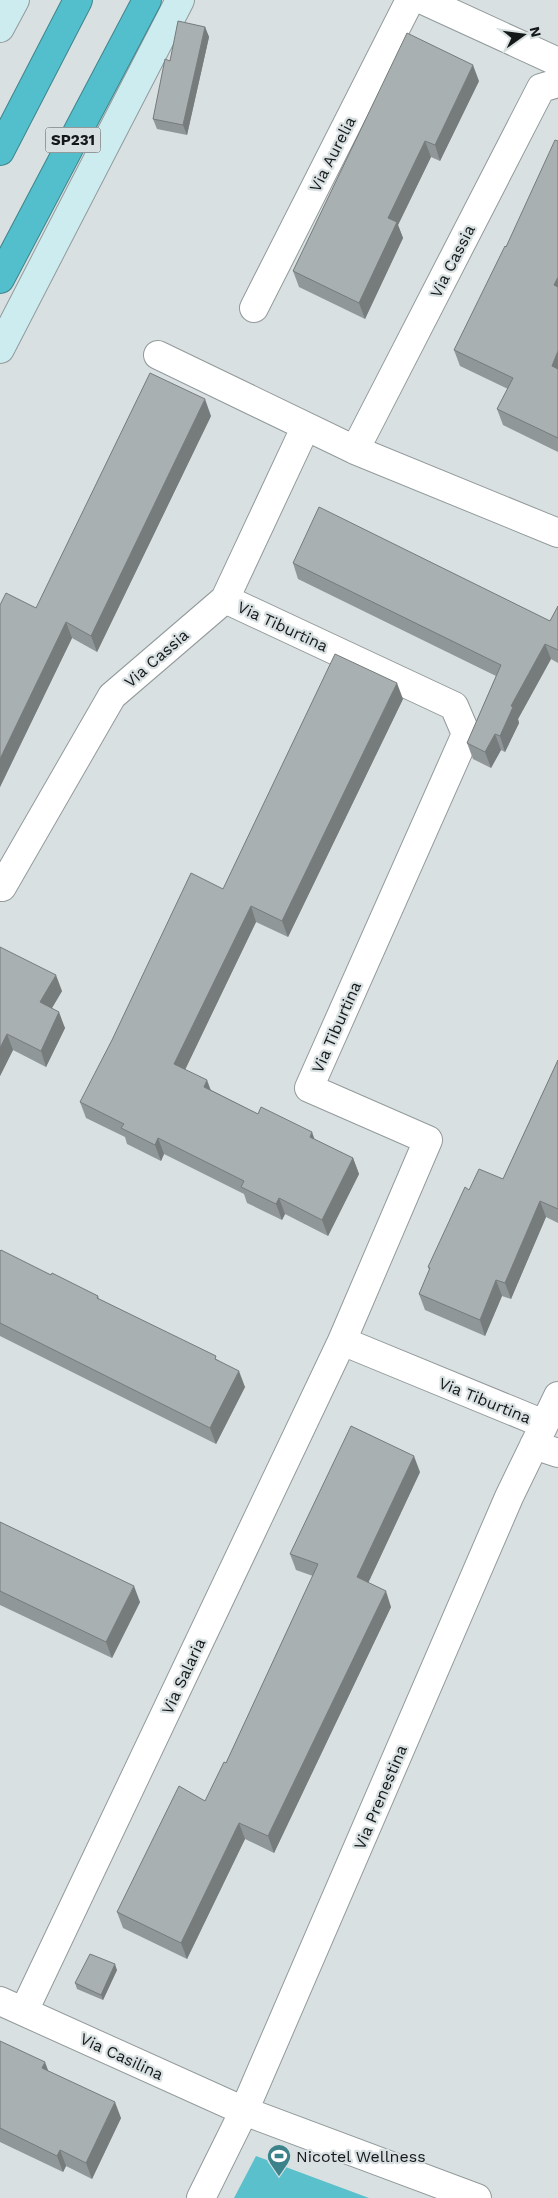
<svg xmlns="http://www.w3.org/2000/svg" width="558" height="2198" viewBox="0 0 558 2198" font-family="'Work Sans',sans-serif">
	<style>
		.green { fill: #5ac0cc }
		.lines { fill: none; stroke-linecap: round; stroke-linejoin: round }
		.street-casing { stroke: #939a9b; stroke-width: 30 }
		.secondary-casing { stroke: #939a9b; stroke-width: 30 }
		.highway-casing { stroke: #3e858d; stroke-width: 30 }
		.street { stroke: #fff; stroke-width: 28 }
		.secondary { stroke: #ccecf0; stroke-width: 28 }
		.highway { stroke: #54bfcc; stroke-width: 28 }
		.wall { fill: #909798 }
		.shaded-wall { fill: #767b7c }
		.building { fill: #a8b0b1; stroke: #767b7c }
		.labels { text-anchor: middle; stroke-width: 4.5; stroke-linejoin: round; paint-order: stroke }
		.shield { fill: #d8e0e1; stroke: #505455; stroke-width: 1 }
		.shield-label { font-size: 15px; font-weight: bold; fill: #151819 }
		.street-label { font-size: 16px; fill: #151819; stroke: #d8e0e1 }
		.poi-label { font-size: 16px; fill: #151819; stroke: #d8e0e1; text-anchor: start }
	</style>
	<rect width="100%" height="100%" fill="#d8e0e1"/>
	<!-- green -->
	<path class="green" d="M 256,2156 L 369,2198 L 234,2198 Z"/>
	<g class="lines">
		<!-- street casing -->
		<g class="street-casing">
			<path id="street" d="M 423,0 L 558,62
				M 254,308 L 410,0
				M 158,355 L 355,450 L 558,533
				M 355,450 L 541,88 L 558,83
				M 225,599 L 454,706 L 466,734 L 309,1088 L 428,1140 L 342,1341 L 544,1424
				M 2,887 L 112,696 L 225,599 L 305,428
				M 534,1445 L 558,1453
				M 0,2001 L 244,2111 L 477,2198
				M 24,2011 L 342,1341
				M 201,2198 L 244,2111 L 509,1497 L 558,1396"/>
		</g>
		<!-- secondary casing -->
		<g class="secondary-casing">
			<path id="secondary" d="M 0,28 L 15,0
				M 0,349 L 180,0"/>
		</g>
		<!-- highway casing -->
		<g class="highway-casing">
			<path id="highway" d="M 0,151 L 78,0
				M 0,279 L 147,0"/>
		</g>
		<!-- street -->
		<use href="#street" class="street"/>
		<!-- secondary -->
		<use href="#secondary" class="secondary"/>
		<!-- highway -->
		<use href="#highway" class="highway"/>
	</g>
	<!-- wall -->
	<path class="wall" d="M 205,27 L 209,37 L 187,135 L 157,129 L 153,119 L 170,61 Z
		M 479,81 L 440,161 L 431,157 L 398,225 L 403,238 L 365,319 L 299,287 L 293,271 Z
		M 558,141 L 558,452 L 503,425 L 497,409 L 508,389 L 460,366 L 454,350 L 506,247 Z
		M 211,416 L 97,652 L 72,638 L 0,787 L 0,605 L 36,608 Z
		M 293,563 L 550,621 L 558,606 L 558,663 L 551,659 L 518,719 L 519,723 L 505,752 L 501,750 L 491,768 L 473,759 L 467,743 L 496,676 L 298,579 Z
		M 403,699 L 288,937 L 256,922 L 185,1070 L 211,1090 L 258,1114 L 314,1139 L 353,1158 L 359,1174 L 328,1236 L 285,1214 L 282,1220 L 247,1203 L 244,1194 L 164,1154 L 161,1161 L 127,1144 L 125,1137 L 86,1118 L 80,1102 Z
		M 0,947 L 62,991 L 52,1008 L 65,1028 L 46,1067 L 13,1050 L 0,1076 Z
		M 558,1060 L 558,1223 L 546,1217 L 511,1299 L 502,1296 L 485,1336 L 425,1310 L 419,1294 L 429,1270 L 428,1267 L 469,1190 L 503,1179 Z
		M 0,1251 L 51,1275 L 98,1296 L 99,1299 L 218,1360 L 245,1387 L 216,1444 L 0,1336 Z
		M 420,1472 L 368,1583 L 391,1607 L 274,1853 L 245,1839 L 187,1959 L 123,1928 L 117,1912 L 205,1801 L 226,1763 L 313,1576 L 296,1570 L 290,1554 Z
		M 0,1522 L 140,1602 L 112,1658 L 0,1605 Z
		M 117,1970 L 103,2000 L 77,1989 L 75,1983 Z
		M 0,2041 L 48,2071 L 121,2118 L 92,2179 L 66,2166 L 63,2172 L 0,2142 Z"/>
	<!-- shaded-wall -->
	<path class="shaded-wall" d="M 205,27 L 209,37 L 187,135 L 183,125 Z
		M 473,65 L 479,81 L 440,161 L 435,145 Z
		M 425,141 L 431,157 L 398,225 L 403,238 L 365,319 L 359,303 L 388,218 Z
		M 558,277 L 558,295 L 554,285 Z
		M 558,351 L 558,381 L 552,366 Z
		M 205,399 L 211,416 L 97,652 L 91,636 Z
		M 66,622 L 72,638 L 0,787 L 0,759 Z
		M 545,644 L 551,659 L 518,719 L 519,723 L 505,752 L 500,736 L 511,706 Z
		M 397,683 L 403,699 L 288,937 L 282,921 Z
		M 495,734 L 501,750 L 491,768 L 485,752 Z
		M 251,906 L 256,922 L 180,1080 L 174,1064 Z
		M 56,975 L 62,991 L 46,1018 L 40,1002 Z
		M 59,1012 L 65,1028 L 46,1067 L 41,1051 Z
		M 7,1034 L 13,1050 L 0,1076 L 0,1048 Z
		M 207,1080 L 213,1096 L 204,1087 Z
		M 312,1132 L 318,1149 L 310,1137 Z
		M 158,1138 L 164,1154 L 161,1161 L 155,1145 Z
		M 353,1158 L 359,1174 L 328,1236 L 322,1220 Z
		M 279,1198 L 285,1214 L 282,1220 L 276,1204 Z
		M 540,1201 L 546,1217 L 511,1299 L 505,1283 Z
		M 496,1280 L 502,1296 L 485,1336 L 480,1320 Z
		M 239,1371 L 245,1387 L 216,1444 L 210,1428 Z
		M 414,1456 L 420,1472 L 363,1594 L 357,1577 Z
		M 134,1586 L 140,1602 L 112,1658 L 106,1642 Z
		M 386,1591 L 391,1607 L 274,1853 L 268,1836 Z
		M 239,1823 L 245,1839 L 187,1959 L 181,1943 Z
		M 115,1964 L 117,1970 L 103,2000 L 101,1995 Z
		M 45,2062 L 51,2078 L 42,2068 Z
		M 115,2102 L 121,2118 L 92,2179 L 86,2163 Z
		M 60,2150 L 66,2166 L 63,2172 L 57,2156 Z"/>
	<!-- building -->
	<path class="building" d="M 178,21 L 205,27 L 183,125 L 153,119 L 165,59 L 170,61 Z
		M 407,33 L 473,65 L 435,145 L 425,141 L 388,218 L 397,222 L 359,303 L 293,271 Z
		M 555,140 L 558,141 L 558,277 L 554,285 L 558,287 L 558,351 L 552,366 L 558,369 L 558,438 L 497,409 L 513,378 L 454,350 L 505,246 L 506,247 Z
		M 150,373 L 205,399 L 91,636 L 66,622 L 0,759 L 0,605 L 6,593 L 36,608 Z
		M 319,507 L 550,621 L 558,606 L 558,650 L 545,644 L 511,706 L 513,707 L 500,736 L 495,734 L 485,752 L 467,743 L 501,665 L 293,563 Z
		M 335,654 L 397,683 L 282,921 L 251,906 L 174,1064 L 207,1080 L 204,1087 L 258,1114 L 261,1107 L 312,1132 L 310,1137 L 353,1158 L 322,1220 L 279,1198 L 276,1204 L 241,1187 L 244,1181 L 158,1138 L 155,1145 L 121,1128 L 124,1124 L 80,1102 L 112,1040 L 191,873 L 223,889 Z
		M 0,947 L 56,975 L 40,1002 L 59,1012 L 41,1051 L 7,1034 L 0,1048 Z
		M 558,1060 L 558,1209 L 540,1201 L 505,1283 L 496,1280 L 480,1320 L 419,1294 L 430,1268 L 428,1267 L 465,1187 L 469,1190 L 479,1169 L 503,1179 Z
		M 1,1250 L 51,1275 L 52,1273 L 98,1296 L 97,1298 L 216,1356 L 215,1359 L 239,1371 L 210,1428 L 0,1323 L 0,1251 Z
		M 351,1426 L 414,1456 L 357,1577 L 386,1591 L 268,1836 L 239,1823 L 181,1943 L 117,1912 L 179,1786 L 205,1801 L 224,1762 L 226,1763 L 318,1564 L 290,1554 Z
		M 0,1522 L 134,1586 L 106,1642 L 0,1591 Z
		M 90,1954 L 115,1964 L 101,1995 L 75,1983 Z
		M 0,2041 L 45,2062 L 42,2068 L 115,2102 L 86,2163 L 60,2150 L 57,2156 L 0,2128 Z"/>
	<!-- icons -->
	<defs>
		<g id="stadium-pin" transform="scale(1.25)"><path d="M0 17L-7.5 6A9.5 9.5 0 1 1 7.5 6Z" fill="#3b828b" stroke="#d8e0e1"/><path d="M0-5a6.5 5 0 1 0 0 10a6.5 5 0 1 0 0-10ZM-3.5-1.8h7v3.6h-7Z" fill="#fff"/></g>
	</defs>
	<g fill-rule="evenodd">
		<use href="#stadium-pin" x="279" y="2156"/>
	</g>
	<g class="labels">
		<!-- shield labels -->
		<rect class="shield" x="45.5" y="127.5" width="55" height="25" rx="4"/>
		<g class="shield-label">
			<text x="73" y="145">SP231</text>
		</g>
		<!-- street labels -->
		<g class="street-label">
			<text transform="translate(332 154) rotate(-63)" y="6">Via Aurelia</text>
			<text transform="translate(452 261) rotate(-63)" y="6">Via Cassia</text>
			<text transform="translate(283 626) rotate(25)" y="6">Via Tiburtina</text>
			<text transform="translate(156 658) rotate(-41)" y="6">Via Cassia</text>
			<text transform="translate(336 1027) rotate(-66)" y="6">Via Tiburtina</text>
			<text transform="translate(485 1400) rotate(22)" y="6">Via Tiburtina</text>
			<text transform="translate(183 1676) rotate(-65)" y="6">Via Salaria</text>
			<text transform="translate(380 1797) rotate(-67)" y="6">Via Prenestina</text>
			<text transform="translate(122 2056) rotate(25)" y="6">Via Casilina</text>
		</g>
		<!-- poi labels -->
		<g class="poi-label">
			<text x="296" y="2162">Nicotel Wellness</text>
		</g>
	</g>
	<!-- north arrow -->
	<g transform="translate(523 35) rotate(76)" stroke="#d8e0e1" stroke-width="4" paint-order="stroke">
	<path d="M0-4L9 19L0 12L-9 19Z" fill="#151819"/>
	<text y="-8" font-size="14" font-weight="bold" text-anchor="middle" fill="#151819">N</text>
	</g>
</svg>
